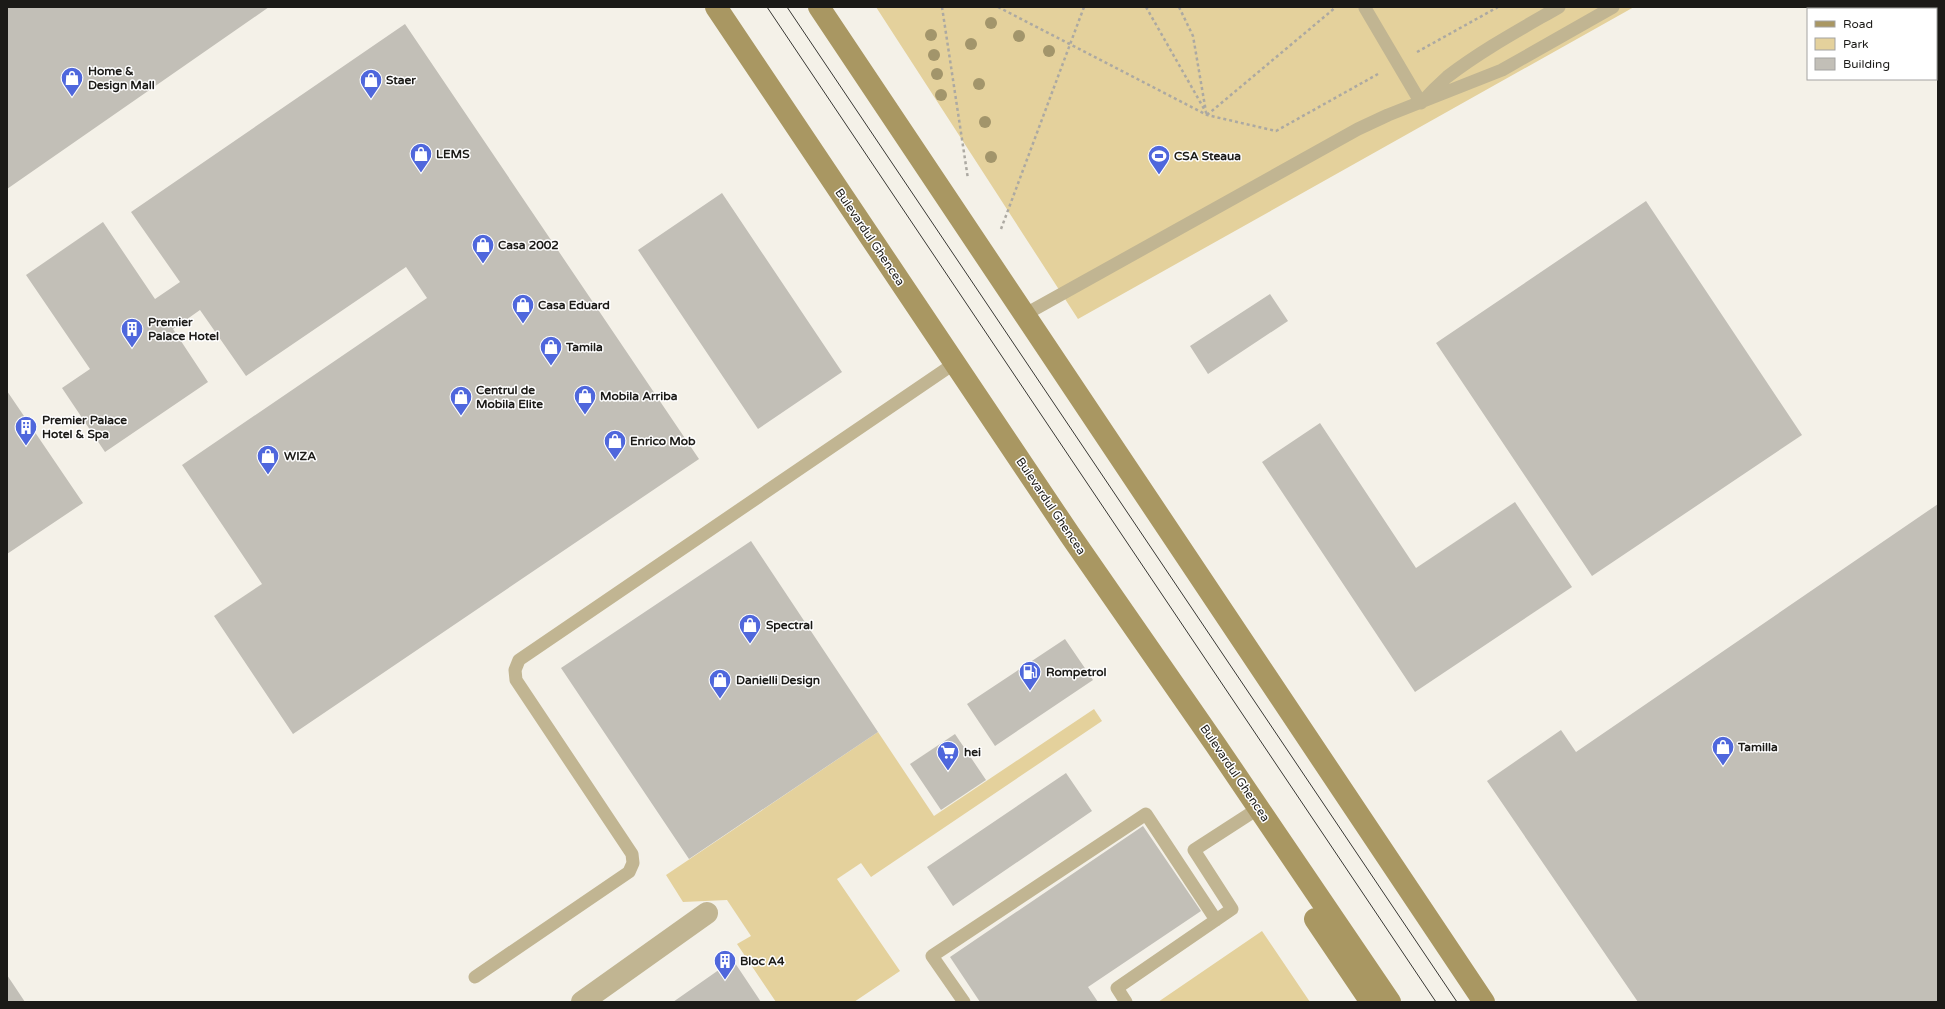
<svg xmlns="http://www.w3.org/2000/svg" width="1945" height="1009" viewBox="0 0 1945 1009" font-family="'Varela Round',sans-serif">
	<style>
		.green { fill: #e4d19c }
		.building { fill: #c2bfb7 }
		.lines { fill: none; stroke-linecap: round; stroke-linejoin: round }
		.path { stroke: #aca9a2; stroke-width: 2.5; stroke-dasharray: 3 3; stroke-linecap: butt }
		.lane { stroke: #c1b592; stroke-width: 13 }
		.street { stroke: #c1b592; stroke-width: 22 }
		.secondary { stroke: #a99762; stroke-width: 22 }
		.tram { stroke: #393834; stroke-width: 1 }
		.tree { fill: #a2956b }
		.labels { text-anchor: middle; stroke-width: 3; stroke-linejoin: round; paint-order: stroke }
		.poi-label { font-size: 12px; font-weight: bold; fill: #1b1a17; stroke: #fff; text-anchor: start }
		.street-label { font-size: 12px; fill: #1b1a17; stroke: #fff }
	</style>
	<rect width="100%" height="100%" fill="#f4f1e8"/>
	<!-- green -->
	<path class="green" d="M 876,7 L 1634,7 L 1078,319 Z
		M 1094,709 L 1102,721 L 871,877 L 861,863 L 837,879 L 900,971 L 854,1002 L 776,1002 L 737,944 L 751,936 L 727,900 L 683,902 L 666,875 L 878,732 L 934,816 Z
		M 1262,931 L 1310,1002 L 1158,1002 Z"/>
	<!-- building -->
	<path class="building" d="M 7,7 L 269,7 L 7,189 Z
		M 405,24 L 699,459 L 293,734 L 214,616 L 262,584 L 182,465 L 427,298 L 406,267 L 246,376 L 200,310 L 173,329 L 208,382 L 105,452 L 62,388 L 90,369 L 26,275 L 103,222 L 155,299 L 180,282 L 131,212 Z
		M 722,193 L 842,372 L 758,429 L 638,250 Z
		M 1646,201 L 1802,435 L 1592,576 L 1436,343 Z
		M 1270,294 L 1288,321 L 1208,374 L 1190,346 Z
		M 7,391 L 83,503 L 7,554 Z
		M 1320,423 L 1416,568 L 1515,502 L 1572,587 L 1415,692 L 1262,462 Z
		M 1938,504 L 1938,1002 L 1638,1002 L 1487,781 L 1561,730 L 1576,752 Z
		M 751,541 L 878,732 L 689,859 L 561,668 Z
		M 1065,639 L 1093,680 L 995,746 L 967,704 Z
		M 955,734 L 986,780 L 941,810 L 910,764 Z
		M 1066,773 L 1092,811 L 953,906 L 927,867 Z
		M 1143,826 L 1201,911 L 1088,987 L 1098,1002 L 980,1002 L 950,957 Z
		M 733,960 L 761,1002 L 673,1002 Z
		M 7,975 L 25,1002 L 7,1002 Z"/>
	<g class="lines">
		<!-- path -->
		<path class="path" d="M 942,7 L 968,179
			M 998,7 L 1207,115 L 1276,131 L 1378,74
			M 1146,7 L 1207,114
			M 1179,7 L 1193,36 L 1206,112
			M 1417,52 L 1498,7
			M 1207,115 L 1336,7
			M 1001,229 L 1084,7"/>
		<!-- lane -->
		<path class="lane" d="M 1365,8 L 1421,103 C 1429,94 1438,85 1447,77 C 1482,50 1521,29 1559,7
			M 1024,315 L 1358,129 L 1388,115 L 1502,70 L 1613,7
			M 475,977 L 629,872 L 633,863 L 632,854 L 516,680 L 515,670 L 519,660 L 955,363
			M 964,1002 L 932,956 L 1146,814 L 1216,920
			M 1126,1002 L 1117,988 L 1232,909 L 1194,850 L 1259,808"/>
		<!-- street -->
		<path class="street" d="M 582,1002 L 707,913"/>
		<!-- secondary -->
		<path class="secondary" d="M 716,7 L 1070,535 L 1215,744 L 1390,1002
			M 819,7 L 1484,1002
			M 1315,919 L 1371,1002"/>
		<!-- tram -->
		<path class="tram" d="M 767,7 L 1436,1002
			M 787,7 L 1457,1002"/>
	</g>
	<!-- trees -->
	<g class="tree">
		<circle cx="991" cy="23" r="6"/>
		<circle cx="931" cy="35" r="6"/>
		<circle cx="1019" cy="36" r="6"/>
		<circle cx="971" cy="44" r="6"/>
		<circle cx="1049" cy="51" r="6"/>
		<circle cx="934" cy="55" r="6"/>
		<circle cx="937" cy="74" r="6"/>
		<circle cx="979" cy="84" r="6"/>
		<circle cx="941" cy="95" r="6"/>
		<circle cx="985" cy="122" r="6"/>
		<circle cx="991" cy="157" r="6"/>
	</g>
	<!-- icons -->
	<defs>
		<g id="shop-pin" transform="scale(1.15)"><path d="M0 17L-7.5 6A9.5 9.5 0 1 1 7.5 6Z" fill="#4f67dc" stroke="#fff"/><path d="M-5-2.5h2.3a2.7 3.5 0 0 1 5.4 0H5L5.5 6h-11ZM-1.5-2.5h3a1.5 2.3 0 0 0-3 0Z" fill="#fff"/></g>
		<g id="stadium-pin" transform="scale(1.15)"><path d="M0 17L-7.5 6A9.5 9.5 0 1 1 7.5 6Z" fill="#4f67dc" stroke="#fff"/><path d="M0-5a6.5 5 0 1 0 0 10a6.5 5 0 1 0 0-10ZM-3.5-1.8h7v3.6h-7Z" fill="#fff"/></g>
		<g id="building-pin" transform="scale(1.15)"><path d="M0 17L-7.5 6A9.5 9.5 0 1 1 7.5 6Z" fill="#4f67dc" stroke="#fff"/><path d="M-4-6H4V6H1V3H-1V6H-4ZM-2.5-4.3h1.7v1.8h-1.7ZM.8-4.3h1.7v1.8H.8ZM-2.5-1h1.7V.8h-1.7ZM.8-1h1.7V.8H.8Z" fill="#fff"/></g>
		<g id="fuel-pin" transform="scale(1.15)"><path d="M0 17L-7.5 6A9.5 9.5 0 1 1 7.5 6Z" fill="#4f67dc" stroke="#fff"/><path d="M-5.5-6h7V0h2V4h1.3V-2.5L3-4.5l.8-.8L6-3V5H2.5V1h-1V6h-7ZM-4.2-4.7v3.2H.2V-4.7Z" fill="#fff"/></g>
		<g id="supermarket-pin" transform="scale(1.15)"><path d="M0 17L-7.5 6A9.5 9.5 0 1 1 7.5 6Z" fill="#4f67dc" stroke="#fff"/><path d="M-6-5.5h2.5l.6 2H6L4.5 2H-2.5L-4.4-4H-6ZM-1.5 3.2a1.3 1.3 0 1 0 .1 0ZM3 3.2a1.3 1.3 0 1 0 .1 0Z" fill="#fff"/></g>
	</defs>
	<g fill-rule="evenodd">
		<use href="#shop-pin" x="72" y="78"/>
		<use href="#shop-pin" x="371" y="80"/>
		<use href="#shop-pin" x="421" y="154"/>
		<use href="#stadium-pin" x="1159" y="156"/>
		<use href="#shop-pin" x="483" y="245"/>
		<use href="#shop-pin" x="523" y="305"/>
		<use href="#building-pin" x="132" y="329"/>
		<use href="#shop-pin" x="551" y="347"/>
		<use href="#shop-pin" x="585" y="396"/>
		<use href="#shop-pin" x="461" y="397"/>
		<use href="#building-pin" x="26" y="427"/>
		<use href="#shop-pin" x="615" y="441"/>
		<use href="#shop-pin" x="268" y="456"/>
		<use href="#shop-pin" x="750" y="625"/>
		<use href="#fuel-pin" x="1030" y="672"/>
		<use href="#shop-pin" x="720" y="680"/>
		<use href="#shop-pin" x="1723" y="747"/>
		<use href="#supermarket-pin" x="948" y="752"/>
		<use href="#building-pin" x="725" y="961"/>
	</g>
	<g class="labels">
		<!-- poi labels -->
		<g class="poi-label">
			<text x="88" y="75">Home &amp;<tspan x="88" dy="14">Design Mall</tspan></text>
			<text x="386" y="84">Staer</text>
			<text x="436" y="158">LEMS</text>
			<text x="1174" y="160">CSA Steaua</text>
			<text x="498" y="249">Casa 2002</text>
			<text x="538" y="309">Casa Eduard</text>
			<text x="148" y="326">Premier<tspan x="148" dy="14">Palace Hotel</tspan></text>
			<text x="566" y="351">Tamila</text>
			<text x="476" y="394">Centrul de<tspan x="476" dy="14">Mobila Elite</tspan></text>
			<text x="600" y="400">Mobila Arriba</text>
			<text x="42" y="424">Premier Palace<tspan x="42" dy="14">Hotel &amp; Spa</tspan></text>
			<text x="630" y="445">Enrico Mob</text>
			<text x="284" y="460">WIZA</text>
			<text x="766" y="629">Spectral</text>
			<text x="1046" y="676">Rompetrol</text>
			<text x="736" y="684">Danielli Design</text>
			<text x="1738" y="751">Tamilla</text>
			<text x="964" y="756">hei</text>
			<text x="740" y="965">Bloc A4</text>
		</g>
		<!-- street labels -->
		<g class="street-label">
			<text transform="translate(870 237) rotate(56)" y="4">Bulevardul Ghencea</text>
			<text transform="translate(1051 506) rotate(56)" y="4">Bulevardul Ghencea</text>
			<text transform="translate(1235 773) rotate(56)" y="4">Bulevardul Ghencea</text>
		</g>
	</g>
	<!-- border -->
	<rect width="1945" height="1009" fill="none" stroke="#1b1a17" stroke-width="16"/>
	<!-- legend -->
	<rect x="1807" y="8" width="130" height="72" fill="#ffffff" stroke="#a4a3a2"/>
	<rect x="1815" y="21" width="20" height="6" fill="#a99762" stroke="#a4a3a2"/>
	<text x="1843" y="28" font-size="12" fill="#1b1a17">Road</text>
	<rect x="1815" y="38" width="20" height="12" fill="#e4d19c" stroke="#a4a3a2"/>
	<text x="1843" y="48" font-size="12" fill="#1b1a17">Park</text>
	<rect x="1815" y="58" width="20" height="12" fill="#c2bfb7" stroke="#a4a3a2"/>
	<text x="1843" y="68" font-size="12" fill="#1b1a17">Building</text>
</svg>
